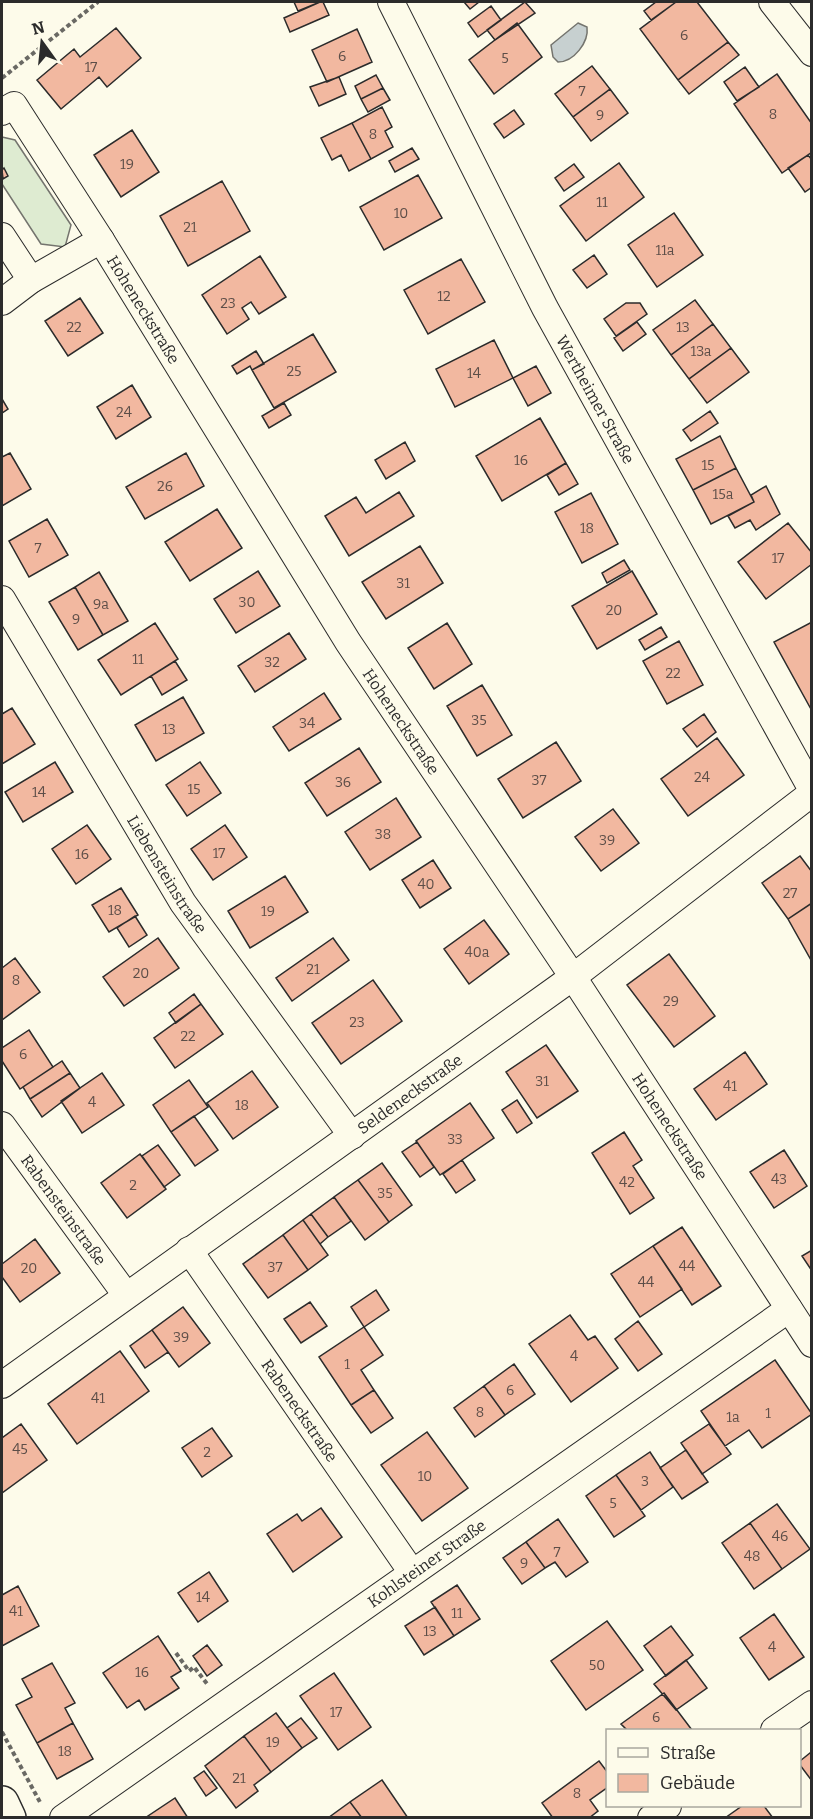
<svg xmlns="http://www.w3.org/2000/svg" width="813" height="1819" viewBox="0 0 813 1819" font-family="Bitter,serif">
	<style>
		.green { fill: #deebd1; stroke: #74746e; stroke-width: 1.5 }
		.water { fill: #c7d0d0; stroke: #74746e; stroke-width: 1.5 }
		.building { fill: #f2b8a0; stroke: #2b2b2b; stroke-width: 1.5 }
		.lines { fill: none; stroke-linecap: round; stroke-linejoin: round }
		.street-casing { stroke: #2b2b2b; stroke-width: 28 }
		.secondary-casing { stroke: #2b2b2b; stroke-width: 36 }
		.path { stroke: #6a6964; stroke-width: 4; stroke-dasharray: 4.5 3; stroke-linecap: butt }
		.street { stroke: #fdfbea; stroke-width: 26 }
		.secondary { stroke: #fdfbea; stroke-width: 33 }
		.labels { text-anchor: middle; stroke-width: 4.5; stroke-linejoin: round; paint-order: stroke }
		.number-label { font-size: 14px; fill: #5d4e48 }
		.street-label { font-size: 16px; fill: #2b2b2b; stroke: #fdfbea }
	</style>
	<rect width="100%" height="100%" fill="#fdfbea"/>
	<!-- green -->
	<path class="green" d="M 2,137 L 15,140 L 71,225 L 65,247 L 41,244 L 2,184 Z"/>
	<!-- water -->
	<path class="water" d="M 578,23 L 587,27 C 589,42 574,62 558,62 L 553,57 L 551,45 Z"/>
	<!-- building -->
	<path class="building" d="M 294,2 L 320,2 L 298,11 Z
		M 320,2 L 323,2 L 329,15 L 290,32 L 284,18 Z
		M 464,2 L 479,2 L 470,9 Z
		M 525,2 L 535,13 L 495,40 L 487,30 Z
		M 656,2 L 676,2 L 651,20 L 644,11 Z
		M 676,2 L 697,2 L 728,42 L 678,80 L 640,29 Z
		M 491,6 L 501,20 L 478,37 L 468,23 Z
		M 517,23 L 542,57 L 494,94 L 469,60 Z
		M 116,28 L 141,58 L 107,87 L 99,77 L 61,109 L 37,80 L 74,49 L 80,57 Z
		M 357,29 L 372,62 L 327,82 L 312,50 Z
		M 728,42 L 739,55 L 689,94 L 678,80 Z
		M 592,66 L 610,89 L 573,117 L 555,94 Z
		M 745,67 L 759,87 L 737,101 L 724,82 Z
		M 777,74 L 812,124 L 812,152 L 782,173 L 734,104 Z
		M 376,75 L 383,88 L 361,99 L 355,86 Z
		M 339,77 L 346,94 L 319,106 L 310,87 Z
		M 383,88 L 390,100 L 368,112 L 361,99 Z
		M 610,89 L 628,113 L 591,141 L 573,117 Z
		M 382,107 L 392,127 L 385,131 L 393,147 L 371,159 L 352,123 Z
		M 514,110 L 524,124 L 504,138 L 494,124 Z
		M 352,123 L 371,159 L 349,171 L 341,155 L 332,160 L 321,138 Z
		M 132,130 L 159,172 L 121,197 L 94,155 Z
		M 412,148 L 419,159 L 395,172 L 389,161 Z
		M 808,155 L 812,160 L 812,187 L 805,192 L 788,168 Z
		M 619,163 L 644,197 L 586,241 L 560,206 Z
		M 574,164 L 584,177 L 564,191 L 555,178 Z
		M 4,168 L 8,176 L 3,179 L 2,170 Z
		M 418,175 L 442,218 L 384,250 L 360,207 Z
		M 222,181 L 250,231 L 188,266 L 160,216 Z
		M 674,213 L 703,255 L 657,287 L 628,245 Z
		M 594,255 L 607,274 L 587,288 L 573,270 Z
		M 260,256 L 286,297 L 259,314 L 251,302 L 242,308 L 249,319 L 227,334 L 202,295 Z
		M 461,259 L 485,302 L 428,334 L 404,290 Z
		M 80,298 L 103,333 L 68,356 L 45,321 Z
		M 695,300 L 713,324 L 671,355 L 653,330 Z
		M 626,303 L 640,303 L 647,314 L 616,336 L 604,319 Z
		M 637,322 L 646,334 L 623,351 L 614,338 Z
		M 713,324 L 731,348 L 689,379 L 671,355 Z
		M 313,334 L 336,372 L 274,408 L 252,370 Z
		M 494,340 L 513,378 L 455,407 L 436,369 Z
		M 731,348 L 749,372 L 707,403 L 689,379 Z
		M 256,351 L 264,364 L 252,370 L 250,366 L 237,374 L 232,366 Z
		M 536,366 L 551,393 L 528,406 L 513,378 Z
		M 132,385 L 151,417 L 116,439 L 97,407 Z
		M 2,399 L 8,409 L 2,413 Z
		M 284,403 L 291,415 L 269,428 L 262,416 Z
		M 710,411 L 718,423 L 691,441 L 683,430 Z
		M 540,418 L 566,463 L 502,501 L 476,456 Z
		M 720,436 L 736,468 L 693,490 L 676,459 Z
		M 405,442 L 415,461 L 386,479 L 375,460 Z
		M 10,453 L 31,489 L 2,506 L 2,457 Z
		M 186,453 L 204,486 L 145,519 L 126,487 Z
		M 566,463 L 578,484 L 559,495 L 547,475 Z
		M 736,468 L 754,502 L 711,524 L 693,490 Z
		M 766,486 L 780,514 L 756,530 L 750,520 L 735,528 L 728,516 L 754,502 L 751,495 Z
		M 399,492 L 414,516 L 349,556 L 325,516 L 356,497 L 366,513 Z
		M 591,493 L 618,544 L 582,563 L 555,512 Z
		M 217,509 L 242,548 L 190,581 L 165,542 Z
		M 47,519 L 68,555 L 29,577 L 9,541 Z
		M 788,523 L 812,553 L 812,564 L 766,599 L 738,562 Z
		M 420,546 L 443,583 L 386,619 L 362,582 Z
		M 624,560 L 630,570 L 607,583 L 602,573 Z
		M 258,571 L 280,606 L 236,633 L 214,599 Z
		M 632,571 L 657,614 L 597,649 L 572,606 Z
		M 99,572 L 128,621 L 103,635 L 75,587 Z
		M 75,587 L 103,635 L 78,650 L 49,602 Z
		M 812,622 L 812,711 L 774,642 Z
		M 155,623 L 178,659 L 121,695 L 98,660 Z
		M 447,623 L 472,664 L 434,689 L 408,648 Z
		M 661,627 L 667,637 L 645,650 L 639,640 Z
		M 289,633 L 306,659 L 255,692 L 238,666 Z
		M 679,641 L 703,685 L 667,704 L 643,661 Z
		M 175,661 L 187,680 L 162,695 L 151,676 Z
		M 482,685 L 512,735 L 477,756 L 447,706 Z
		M 324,693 L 341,719 L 289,751 L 273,727 Z
		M 183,697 L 204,733 L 156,761 L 135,725 Z
		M 12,708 L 35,744 L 2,764 L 2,714 Z
		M 704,714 L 716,732 L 697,747 L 683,729 Z
		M 717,738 L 744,775 L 688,816 L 661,779 Z
		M 556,742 L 581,781 L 523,818 L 498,779 Z
		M 359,748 L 381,782 L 327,816 L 305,783 Z
		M 55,762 L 73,792 L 23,822 L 5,792 Z
		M 200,762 L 221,793 L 187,816 L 166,785 Z
		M 396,798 L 421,837 L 370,870 L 345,832 Z
		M 613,809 L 639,843 L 601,871 L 575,837 Z
		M 87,825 L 111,859 L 76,884 L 52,849 Z
		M 225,825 L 247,857 L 213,880 L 191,849 Z
		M 800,856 L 812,872 L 812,903 L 788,919 L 762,883 Z
		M 433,860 L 451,888 L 420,908 L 402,880 Z
		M 285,876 L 308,912 L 250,948 L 228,911 Z
		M 121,888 L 138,915 L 109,932 L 92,905 Z
		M 812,903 L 812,960 L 811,960 L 788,919 Z
		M 135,916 L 147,935 L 129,947 L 117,928 Z
		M 484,920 L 509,954 L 469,984 L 444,949 Z
		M 158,938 L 179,968 L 124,1006 L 103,977 Z
		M 333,938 L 349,960 L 292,1001 L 276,978 Z
		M 669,954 L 715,1016 L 674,1047 L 627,985 Z
		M 15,958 L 40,992 L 2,1020 L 2,968 Z
		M 373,980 L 402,1021 L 341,1064 L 312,1023 Z
		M 194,994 L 201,1004 L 176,1023 L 169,1013 Z
		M 201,1004 L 223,1034 L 175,1068 L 154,1038 Z
		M 29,1030 L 53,1067 L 20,1089 L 2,1061 L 2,1048 Z
		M 546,1045 L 578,1091 L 537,1118 L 506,1072 Z
		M 745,1052 L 767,1084 L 716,1120 L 694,1089 Z
		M 62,1061 L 70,1073 L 30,1099 L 23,1087 Z
		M 252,1071 L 278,1107 L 233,1139 L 207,1103 Z
		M 70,1073 L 80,1088 L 42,1117 L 30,1099 Z
		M 102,1073 L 124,1105 L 82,1133 L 61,1101 Z
		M 189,1080 L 208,1107 L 171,1132 L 153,1105 Z
		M 517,1100 L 532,1123 L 517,1133 L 502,1110 Z
		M 470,1103 L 494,1138 L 440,1175 L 416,1141 Z
		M 194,1116 L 218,1150 L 195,1166 L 171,1132 Z
		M 624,1132 L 642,1160 L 633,1166 L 654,1198 L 630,1214 L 592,1153 Z
		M 417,1142 L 434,1167 L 420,1177 L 402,1152 Z
		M 158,1145 L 180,1175 L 164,1187 L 142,1156 Z
		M 784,1150 L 807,1186 L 774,1208 L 750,1172 Z
		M 140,1154 L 166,1189 L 127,1218 L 101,1183 Z
		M 462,1160 L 475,1180 L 456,1193 L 443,1174 Z
		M 382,1163 L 412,1205 L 389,1222 L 358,1180 Z
		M 358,1180 L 389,1222 L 365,1240 L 334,1197 Z
		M 334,1197 L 351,1221 L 328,1237 L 311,1214 Z
		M 311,1214 L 328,1237 L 320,1244 L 303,1220 Z
		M 303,1220 L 328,1255 L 308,1270 L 283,1235 Z
		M 682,1227 L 721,1286 L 692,1305 L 653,1246 Z
		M 283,1235 L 308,1270 L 268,1298 L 243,1264 Z
		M 35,1239 L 60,1273 L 20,1302 L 2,1277 L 2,1264 Z
		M 653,1246 L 682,1289 L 640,1317 L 611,1274 Z
		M 812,1250 L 812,1271 L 802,1256 Z
		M 376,1290 L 389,1310 L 364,1327 L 351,1307 Z
		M 310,1302 L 327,1326 L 301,1343 L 284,1319 Z
		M 183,1307 L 210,1343 L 179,1367 L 152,1330 Z
		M 570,1315 L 588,1340 L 595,1336 L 618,1368 L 571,1402 L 529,1344 Z
		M 638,1321 L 662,1354 L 638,1371 L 615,1339 Z
		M 364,1327 L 383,1355 L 361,1370 L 374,1390 L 351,1405 L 319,1357 Z
		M 152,1330 L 168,1352 L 145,1368 L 130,1346 Z
		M 120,1351 L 149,1391 L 77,1444 L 48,1404 Z
		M 775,1360 L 812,1414 L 762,1448 L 749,1430 L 725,1446 L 701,1411 Z
		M 514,1364 L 535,1394 L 505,1415 L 484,1386 Z
		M 484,1386 L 505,1415 L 475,1437 L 454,1408 Z
		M 374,1390 L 393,1418 L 371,1433 L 351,1405 Z
		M 21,1424 L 47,1460 L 2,1493 L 2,1438 Z
		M 709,1424 L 731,1454 L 702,1474 L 681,1443 Z
		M 212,1428 L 232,1456 L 202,1477 L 182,1448 Z
		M 427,1432 L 468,1488 L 422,1521 L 381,1465 Z
		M 686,1450 L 708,1482 L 682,1499 L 660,1468 Z
		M 650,1452 L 673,1487 L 641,1510 L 616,1475 Z
		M 616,1475 L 645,1516 L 614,1537 L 586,1496 Z
		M 777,1504 L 810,1549 L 782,1569 L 750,1523 Z
		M 321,1508 L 342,1537 L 293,1572 L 267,1534 L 297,1514 L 302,1521 Z
		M 558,1519 L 588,1562 L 566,1577 L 555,1562 L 545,1568 L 526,1542 Z
		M 750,1523 L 782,1569 L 754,1589 L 722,1543 Z
		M 526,1542 L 545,1568 L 522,1584 L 503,1558 Z
		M 209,1572 L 228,1601 L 198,1622 L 178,1593 Z
		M 457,1585 L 480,1619 L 454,1636 L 431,1602 Z
		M 18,1586 L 39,1626 L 2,1646 L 2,1595 Z
		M 435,1607 L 454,1636 L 424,1655 L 405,1626 Z
		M 774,1614 L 804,1657 L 769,1680 L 740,1638 Z
		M 607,1621 L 643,1670 L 586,1710 L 551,1661 Z
		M 671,1626 L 693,1655 L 666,1676 L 644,1646 Z
		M 158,1636 L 181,1671 L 171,1677 L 179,1688 L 145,1710 L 139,1700 L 127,1708 L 103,1673 Z
		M 207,1645 L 222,1665 L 207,1676 L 193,1656 Z
		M 686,1660 L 707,1688 L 676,1710 L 654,1684 Z
		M 52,1663 L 75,1703 L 65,1708 L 73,1723 L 37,1743 L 16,1705 L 32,1697 L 22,1679 Z
		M 334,1673 L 371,1727 L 338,1750 L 300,1696 Z
		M 664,1693 L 692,1730 L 627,1730 L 621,1724 Z
		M 276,1713 L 302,1748 L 271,1772 L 244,1736 Z
		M 301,1718 L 317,1738 L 302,1748 L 287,1728 Z
		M 73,1723 L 93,1759 L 57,1779 L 37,1743 Z
		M 244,1736 L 271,1772 L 254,1785 L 258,1791 L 236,1808 L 205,1766 Z
		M 810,1753 L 812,1755 L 812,1781 L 800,1765 L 800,1761 Z
		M 599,1761 L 608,1773 L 608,1787 L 590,1800 L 598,1811 L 589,1818 L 553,1818 L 542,1803 Z
		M 204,1771 L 217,1788 L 206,1796 L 194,1778 Z
		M 382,1780 L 408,1818 L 362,1818 L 350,1802 Z
		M 175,1798 L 188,1818 L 145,1818 Z
		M 350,1802 L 362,1818 L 328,1818 Z
		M 742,1806 L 764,1806 L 773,1818 L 725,1818 Z"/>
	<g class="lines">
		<!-- street casing -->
		<g class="street-casing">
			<g id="street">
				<path id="s1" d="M 391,2 L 545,308 L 812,790"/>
				<path d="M 772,2 L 812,53"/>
				<path id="s2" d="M 2,112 L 14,105 L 101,240 L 348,642 L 573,977 L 812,1344"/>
				<path d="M 2,236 L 31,280"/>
				<path d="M 2,302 L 31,280 L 101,240"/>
				<path id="s3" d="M 2,599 L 183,903 L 352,1136"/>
				<path id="s4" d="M 2,1125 L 126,1295"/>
				<path id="s5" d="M 189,1250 L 411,1571"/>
				<path id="s6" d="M 2,1385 L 573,977 L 812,793"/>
				<path d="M 774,1730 L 812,1704"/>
				<path id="s7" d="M 63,1818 L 789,1309"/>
				<path d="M 651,1818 L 668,1806"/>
			</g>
		</g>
		<!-- secondary casing -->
		<g class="secondary-casing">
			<path id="secondary" d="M 2,1803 L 9,1818"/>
		</g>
		<!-- path -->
		<path class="path" d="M 2,78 L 98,2
			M 176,1653 L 189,1671 L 194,1667 L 208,1685
			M 2,1732 L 41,1804"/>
		<!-- street -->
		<use href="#street" class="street"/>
		<!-- secondary -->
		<use href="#secondary" class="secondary"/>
	</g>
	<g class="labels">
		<!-- number labels -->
		<g class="number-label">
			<text x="684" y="40">6</text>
			<text x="342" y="61">6</text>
			<text x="505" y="63">5</text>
			<text x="91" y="72">17</text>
			<text x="582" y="96">7</text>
			<text x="773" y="119">8</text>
			<text x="600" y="120">9</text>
			<text x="373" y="139">8</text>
			<text x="127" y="169">19</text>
			<text x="602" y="207">11</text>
			<text x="401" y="218">10</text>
			<text x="190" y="232">21</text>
			<text x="665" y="255">11a</text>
			<text x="444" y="301">12</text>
			<text x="228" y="308">23</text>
			<text x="74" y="332">22</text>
			<text x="683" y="332">13</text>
			<text x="701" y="356">13a</text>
			<text x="294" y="376">25</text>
			<text x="474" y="378">14</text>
			<text x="124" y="417">24</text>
			<text x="521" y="465">16</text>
			<text x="708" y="470">15</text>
			<text x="165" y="491">26</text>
			<text x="723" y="499">15a</text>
			<text x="587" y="533">18</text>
			<text x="38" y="553">7</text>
			<text x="778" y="563">17</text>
			<text x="403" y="588">31</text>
			<text x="247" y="607">30</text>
			<text x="101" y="609">9a</text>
			<text x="614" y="615">20</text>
			<text x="76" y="624">9</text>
			<text x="138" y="664">11</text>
			<text x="272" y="667">32</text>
			<text x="673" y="678">22</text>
			<text x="479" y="725">35</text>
			<text x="307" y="728">34</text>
			<text x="169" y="734">13</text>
			<text x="702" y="782">24</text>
			<text x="539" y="785">37</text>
			<text x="343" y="787">36</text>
			<text x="194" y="794">15</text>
			<text x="39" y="797">14</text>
			<text x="383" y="839">38</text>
			<text x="607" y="845">39</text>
			<text x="219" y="858">17</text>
			<text x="82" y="859">16</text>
			<text x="426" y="889">40</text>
			<text x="790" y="898">27</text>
			<text x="115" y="915">18</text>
			<text x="268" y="916">19</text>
			<text x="477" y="957">40a</text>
			<text x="313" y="974">21</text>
			<text x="141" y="978">20</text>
			<text x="16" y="985">8</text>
			<text x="671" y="1006">29</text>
			<text x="357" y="1027">23</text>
			<text x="188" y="1041">22</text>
			<text x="23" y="1059">6</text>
			<text x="542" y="1086">31</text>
			<text x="730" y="1091">41</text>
			<text x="92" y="1107">4</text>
			<text x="242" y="1110">18</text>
			<text x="455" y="1144">33</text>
			<text x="779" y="1184">43</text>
			<text x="627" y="1187">42</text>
			<text x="133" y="1190">2</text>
			<text x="385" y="1198">35</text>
			<text x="687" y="1271">44</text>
			<text x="275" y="1272">37</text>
			<text x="29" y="1273">20</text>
			<text x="646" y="1287">44</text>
			<text x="181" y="1342">39</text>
			<text x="574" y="1361">4</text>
			<text x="347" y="1369">1</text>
			<text x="510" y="1395">6</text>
			<text x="98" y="1403">41</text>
			<text x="480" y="1417">8</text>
			<text x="768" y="1418">1</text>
			<text x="733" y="1422">1a</text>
			<text x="20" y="1454">45</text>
			<text x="207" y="1457">2</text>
			<text x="425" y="1481">10</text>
			<text x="645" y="1486">3</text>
			<text x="613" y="1508">5</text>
			<text x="780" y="1541">46</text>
			<text x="557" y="1557">7</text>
			<text x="752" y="1561">48</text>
			<text x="524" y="1568">9</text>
			<text x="203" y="1602">14</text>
			<text x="16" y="1616">41</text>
			<text x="457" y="1618">11</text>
			<text x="430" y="1636">13</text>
			<text x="772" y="1652">4</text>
			<text x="597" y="1670">50</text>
			<text x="142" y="1677">16</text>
			<text x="336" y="1717">17</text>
			<text x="656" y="1722">6</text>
			<text x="273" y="1747">19</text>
			<text x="65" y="1756">18</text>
			<text x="239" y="1783">21</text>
			<text x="577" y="1798">8</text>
		</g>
		<!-- street labels -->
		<g class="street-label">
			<text dy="6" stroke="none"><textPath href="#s2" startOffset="256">Hoheneckstraße</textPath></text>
			<text dy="6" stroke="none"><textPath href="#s1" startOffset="447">Wertheimer Straße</textPath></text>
			<text dy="6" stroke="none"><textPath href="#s2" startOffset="742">Hoheneckstraße</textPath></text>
			<text dy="6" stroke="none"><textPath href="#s3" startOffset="321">Liebensteinstraße</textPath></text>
			<text dy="6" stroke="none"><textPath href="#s6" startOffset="501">Seldeneckstraße</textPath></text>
			<text dy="6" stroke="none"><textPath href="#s2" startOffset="1228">Hoheneckstraße</textPath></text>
			<text dy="6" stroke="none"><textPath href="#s4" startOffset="105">Rabensteinstraße</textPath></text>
			<text dy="6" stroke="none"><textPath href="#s5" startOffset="195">Rabeneckstraße</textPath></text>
			<text dy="6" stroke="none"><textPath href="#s7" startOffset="444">Kohlsteiner Straße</textPath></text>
		</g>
	</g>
	<!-- border -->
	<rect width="813" height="1819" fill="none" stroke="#2b2b2b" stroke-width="6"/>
	<!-- legend -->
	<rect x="606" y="1729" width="195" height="78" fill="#fdfbea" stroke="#a9a89e" stroke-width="1.5"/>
	<rect x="618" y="1748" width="30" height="9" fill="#fdfbea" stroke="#a9a89e" stroke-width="1.5"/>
	<text x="660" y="1759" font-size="18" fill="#2b2b2b">Straße</text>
	<rect x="618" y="1774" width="30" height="18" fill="#f2b8a0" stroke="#a9a89e" stroke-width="1.5"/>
	<text x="660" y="1789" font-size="18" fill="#2b2b2b">Gebäude</text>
	<!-- north arrow -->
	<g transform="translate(42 42) rotate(345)" stroke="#fdfbea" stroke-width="4.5" paint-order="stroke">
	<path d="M0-4.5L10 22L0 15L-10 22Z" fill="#2b2b2b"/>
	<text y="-9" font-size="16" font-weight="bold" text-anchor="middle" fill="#2b2b2b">N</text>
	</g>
</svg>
